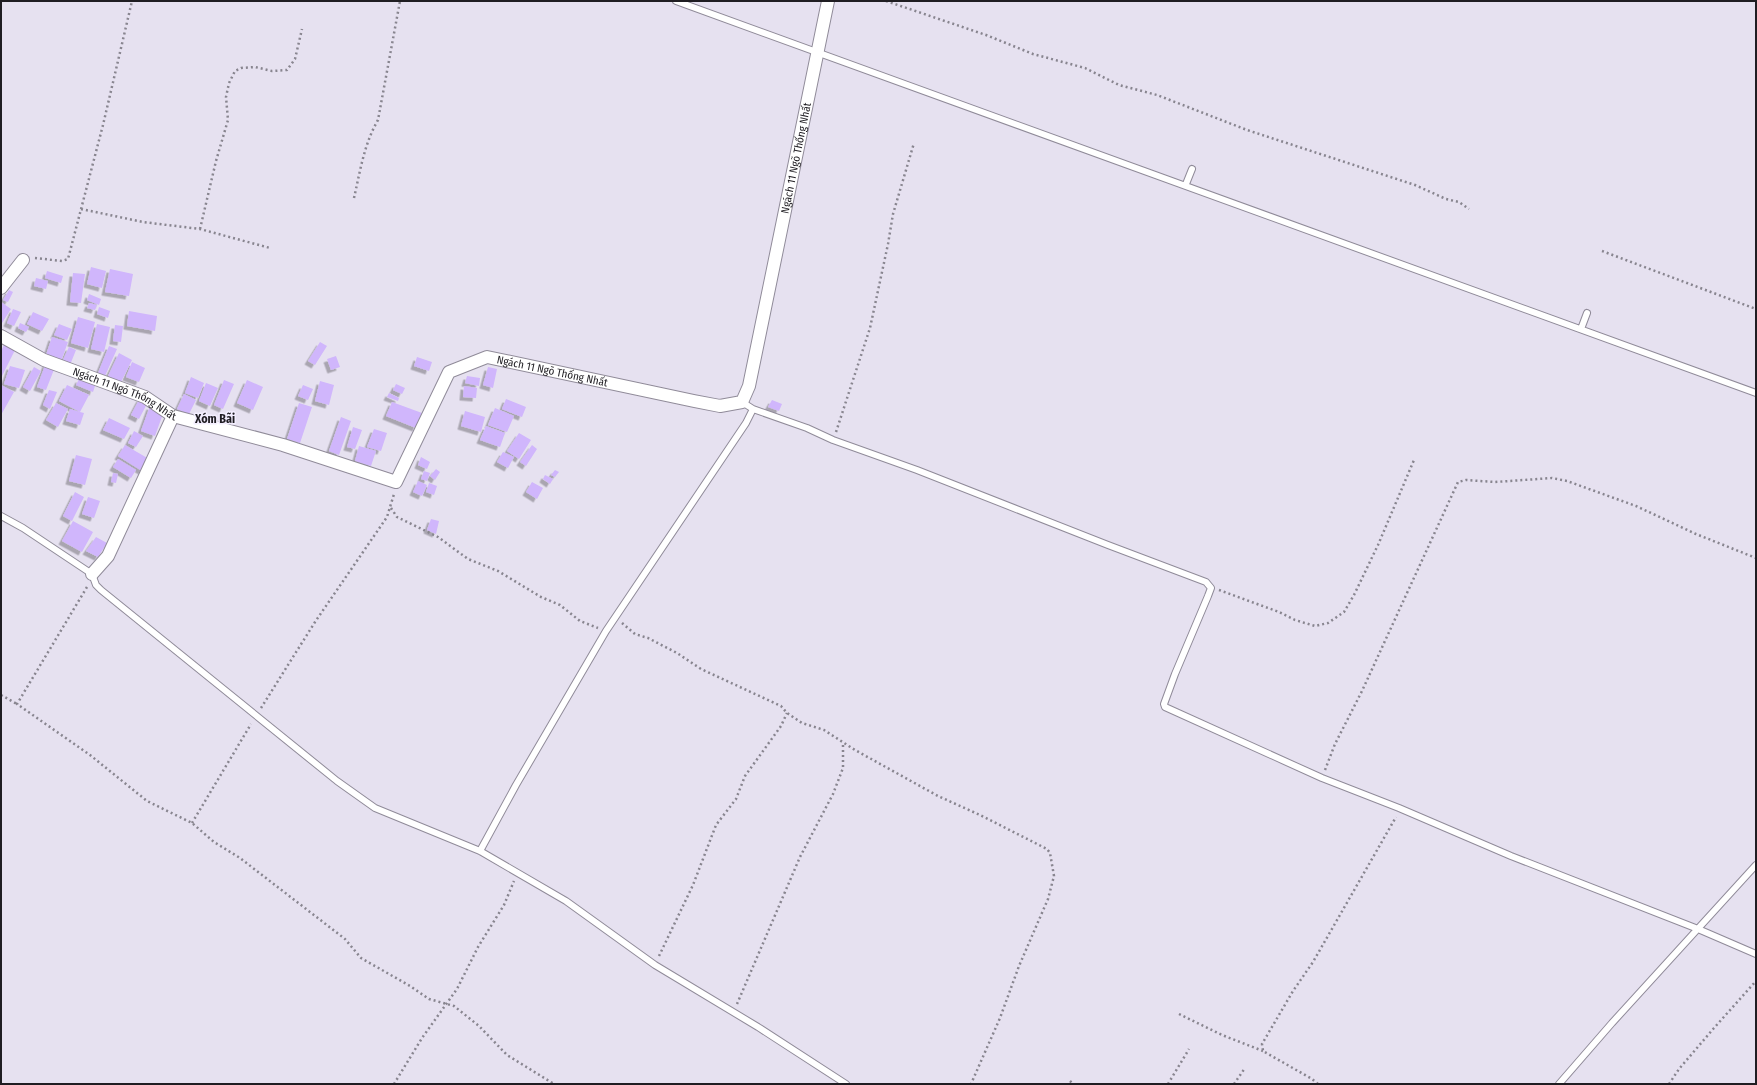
<svg xmlns="http://www.w3.org/2000/svg" width="1757" height="1085" viewBox="0 0 1757 1085" font-family="'Fira Sans Condensed',sans-serif">
	<style>
		.building { fill: #d0b6fc; filter: url(#shadow) }
		.lines { fill: none; stroke-linecap: round; stroke-linejoin: round }
		.lane-casing { stroke: #908b99; stroke-width: 8 }
		.street-casing { stroke: #908b99; stroke-width: 14 }
		.path { stroke: #88858f; stroke-width: 2.5; stroke-dasharray: 2 3; stroke-linecap: butt }
		.lane { stroke: #fff; stroke-width: 6 }
		.street { stroke: #fff; stroke-width: 12 }
		.labels { text-anchor: middle; stroke-width: 3; stroke-linejoin: round; paint-order: stroke }
		.street-label { font-size: 11px; fill: #1f1d22; stroke: #f3eefe }
		.neighbourhood-label { font-size: 12px; font-weight: bold; fill: #1f1d22; stroke: #f3eefe }
	</style>
	<defs>
		<filter id="shadow"><feDropShadow dx="-3.5" dy="3.5" stdDeviation="0" flood-color="#0004"/></filter>
	</defs>
	<rect width="100%" height="100%" fill="#e6e1f0"/>
	<!-- building -->
	<path class="building" d="M 91,267 L 106,271 L 102,288 L 87,284 Z
		M 110,269 L 133,274 L 129,296 L 105,292 Z
		M 47,271 L 63,276 L 61,283 L 45,278 Z
		M 73,273 L 85,274 L 81,303 L 70,302 Z
		M 36,278 L 48,281 L 46,289 L 34,286 Z
		M 9,290 L 13,292 L 8,302 L 3,300 Z
		M 89,294 L 101,299 L 99,305 L 87,300 Z
		M 1,302 L 11,309 L 2,323 L 1,322 Z
		M 89,303 L 97,305 L 95,310 L 87,308 Z
		M 99,307 L 110,311 L 108,318 L 97,314 Z
		M 13,309 L 21,312 L 14,326 L 7,323 Z
		M 129,311 L 157,316 L 155,331 L 127,326 Z
		M 33,312 L 49,319 L 42,331 L 27,324 Z
		M 78,317 L 95,322 L 88,348 L 71,343 Z
		M 20,323 L 29,327 L 26,332 L 18,328 Z
		M 59,324 L 72,329 L 67,340 L 54,335 Z
		M 97,324 L 110,327 L 104,352 L 91,349 Z
		M 115,325 L 123,326 L 121,342 L 113,341 Z
		M 52,337 L 68,342 L 60,364 L 45,358 Z
		M 320,342 L 327,346 L 315,365 L 308,361 Z
		M 4,345 L 15,350 L 1,378 L 1,351 Z
		M 109,346 L 117,349 L 105,376 L 98,373 Z
		M 69,347 L 76,350 L 70,365 L 62,362 Z
		M 119,353 L 132,360 L 121,382 L 108,376 Z
		M 336,356 L 340,367 L 331,370 L 327,359 Z
		M 417,357 L 432,362 L 429,371 L 414,366 Z
		M 132,362 L 145,368 L 139,382 L 126,377 Z
		M 46,363 L 55,367 L 46,390 L 37,387 Z
		M 10,366 L 25,370 L 19,388 L 4,384 Z
		M 34,367 L 41,371 L 30,391 L 23,387 Z
		M 488,367 L 497,369 L 493,388 L 483,385 Z
		M 467,376 L 480,378 L 479,386 L 465,383 Z
		M 191,377 L 204,383 L 198,398 L 185,393 Z
		M 79,379 L 95,386 L 93,392 L 76,385 Z
		M 224,380 L 234,384 L 223,409 L 214,405 Z
		M 247,380 L 263,387 L 253,410 L 237,403 Z
		M 320,381 L 334,385 L 329,405 L 315,401 Z
		M 206,383 L 218,388 L 210,406 L 199,401 Z
		M 396,384 L 405,388 L 402,394 L 393,390 Z
		M 1,385 L 14,392 L 1,415 Z
		M 67,385 L 89,395 L 80,412 L 84,413 L 80,425 L 66,421 L 70,409 L 80,412 L 59,401 Z
		M 303,385 L 313,389 L 308,400 L 298,396 Z
		M 464,386 L 477,388 L 476,398 L 463,397 Z
		M 49,390 L 57,392 L 50,409 L 43,405 Z
		M 389,393 L 399,398 L 398,401 L 387,397 Z
		M 184,394 L 196,400 L 189,414 L 177,409 Z
		M 140,398 L 148,402 L 139,419 L 131,415 Z
		M 506,399 L 526,407 L 522,417 L 502,409 Z
		M 772,400 L 782,404 L 779,411 L 768,407 Z
		M 392,402 L 422,413 L 416,428 L 386,416 Z
		M 56,403 L 68,409 L 58,427 L 46,420 Z
		M 299,403 L 312,407 L 300,443 L 287,439 Z
		M 150,406 L 164,411 L 155,436 L 141,431 Z
		M 495,408 L 514,416 L 507,432 L 488,425 Z
		M 465,411 L 485,417 L 481,432 L 461,426 Z
		M 341,417 L 351,421 L 339,455 L 329,451 Z
		M 109,418 L 130,428 L 124,439 L 103,430 Z
		M 486,426 L 505,433 L 500,447 L 480,440 Z
		M 353,427 L 362,430 L 355,449 L 347,447 Z
		M 374,429 L 387,433 L 381,451 L 367,447 Z
		M 134,431 L 143,436 L 136,447 L 128,443 Z
		M 519,433 L 531,440 L 519,459 L 507,451 Z
		M 125,445 L 149,459 L 142,471 L 118,456 Z
		M 532,445 L 537,449 L 526,466 L 520,462 Z
		M 359,446 L 376,451 L 371,466 L 355,461 Z
		M 503,452 L 514,457 L 508,468 L 497,462 Z
		M 76,455 L 92,459 L 85,485 L 69,481 Z
		M 421,457 L 430,462 L 427,469 L 418,465 Z
		M 118,459 L 136,470 L 131,478 L 113,467 Z
		M 436,469 L 440,472 L 435,480 L 430,476 Z
		M 555,470 L 559,472 L 555,477 L 551,475 Z
		M 424,471 L 430,473 L 427,481 L 421,479 Z
		M 113,473 L 118,474 L 116,483 L 111,482 Z
		M 545,475 L 553,479 L 550,484 L 543,479 Z
		M 418,481 L 427,485 L 422,496 L 413,492 Z
		M 532,482 L 543,488 L 537,499 L 526,492 Z
		M 429,483 L 437,486 L 434,495 L 426,492 Z
		M 75,492 L 84,497 L 72,521 L 63,516 Z
		M 88,497 L 100,501 L 94,518 L 82,514 Z
		M 431,519 L 439,521 L 436,534 L 427,530 Z
		M 73,521 L 93,532 L 82,552 L 62,541 Z
		M 96,537 L 107,543 L 98,557 L 86,551 Z"/>
	<g class="lines">
		<!-- lane casing -->
		<g class="lane-casing">
			<path id="lane" d="M 676,1 C 1036,130 1396,261 1756,393
				M 1186,184 L 1192,169
				M 1581,329 L 1587,313
				M 742,402 L 753,409 L 807,428 L 833,440 L 917,470 L 1108,545 L 1206,582 L 1211,588 L 1208,596 L 1175,674 L 1164,704 L 1165,707 L 1322,778 L 1399,808 L 1511,856 L 1698,929 L 1756,954
				M 1,516 L 23,528 L 92,574 L 96,585 L 101,590 L 337,781 L 375,808 L 480,851 L 566,901 L 655,965 L 758,1027 L 846,1084
				M 480,851 L 516,785 L 606,631 L 746,423 L 753,409
				M 1559,1084 L 1612,1023 L 1756,865"/>
		</g>
		<!-- street casing -->
		<g class="street-casing">
			<g id="street">
				<path d="M 1,288 L 23,260"/>
				<path id="s1" d="M 1,336 L 44,360 L 145,397 L 173,416 L 283,445 L 396,482 L 449,372 L 487,357 L 694,401 L 720,406 L 742,402 L 749,386 L 828,1"/>
				<path d="M 92,574 L 108,556 L 173,416"/>
			</g>
		</g>
		<!-- path -->
		<path class="path" d="M 886,1 L 986,35 L 1033,54 L 1085,68 L 1119,85 L 1157,95 L 1247,130 L 1415,185 L 1446,199 L 1459,202 L 1469,209
			M 354,198 C 360,172 364,144 378,120 L 400,1
			M 81,209 L 143,222 L 200,229 L 270,248
			M 200,229 L 216,161 L 228,120 L 226,97 L 229,83 L 235,71 L 241,68 L 255,67 L 272,71 L 287,70 L 295,59 L 302,29
			M 1602,251 L 1756,309
			M 35,258 L 62,261 L 68,259 L 103,125 L 132,1
			M 836,432 L 870,328 L 888,244 L 893,214 L 914,143
			M 391,508 L 397,517 L 438,537 L 468,559 L 498,571 L 541,597 L 560,605 L 580,621 L 598,628
			M 87,587 L 17,704 L 90,755 L 147,801 L 192,823 L 214,842 L 240,858 L 345,939 L 361,958 L 410,986 L 429,999 L 454,1006 L 479,1026 L 507,1055 L 554,1084
			M 1219,590 L 1279,612 L 1295,620 L 1315,626 L 1328,623 L 1344,612 L 1354,595 L 1378,545 L 1414,460
			M 622,623 L 635,634 L 648,638 L 677,653 L 701,669 L 781,706 L 787,713 L 802,723 L 824,730 L 855,750 L 938,796 L 980,815 L 1047,849 L 1050,853 L 1054,876 L 1048,899 L 1019,966 L 1000,1018 L 971,1084
			M 1,695 L 17,704
			M 261,708 L 315,622 L 387,517 L 394,494
			M 1325,770 L 1335,744 L 1362,691 L 1458,482 L 1466,480 L 1495,482 L 1552,478 L 1567,481 L 1636,506 L 1696,534 L 1756,558
			M 192,823 L 251,724
			M 659,956 L 693,885 L 716,825 L 736,799 L 745,776 L 781,726 L 787,713
			M 737,1004 L 800,857 L 833,794 L 843,768 L 843,743
			M 1179,1014 L 1222,1035 L 1263,1051
			M 1070,1081 L 1073,1084
			M 394,1084 L 422,1038 L 457,989 L 478,947 L 504,905 L 514,881
			M 1168,1084 L 1189,1049
			M 1234,1084 L 1245,1068
			M 1318,1084 L 1312,1079 L 1263,1051 L 1262,1044 L 1293,991 L 1313,962 L 1396,817
			M 1669,1084 L 1679,1069 L 1714,1028 L 1756,981"/>
		<!-- lane -->
		<use href="#lane" class="lane"/>
		<!-- street -->
		<use href="#street" class="street"/>
	</g>
	<g class="labels">
		<!-- street labels -->
		<g class="street-label">
			<text dy="4" stroke="none"><textPath href="#s1" startOffset="1097">Ngách 11 Ngõ Thống Nhất</textPath></text>
			<text dy="4" stroke="none"><textPath href="#s1" startOffset="653">Ngách 11 Ngõ Thống Nhất</textPath></text>
			<text dy="4" stroke="none"><textPath href="#s1" startOffset="137">Ngách 11 Ngõ Thống Nhất</textPath></text>
		</g>
		<!-- neighbourhood labels -->
		<g class="neighbourhood-label">
			<text x="215" y="423">Xóm Bãi</text>
		</g>
	</g>
	<!-- border -->
	<rect width="1757" height="1085" fill="none" stroke="#1f1d22" stroke-width="4"/>
</svg>
